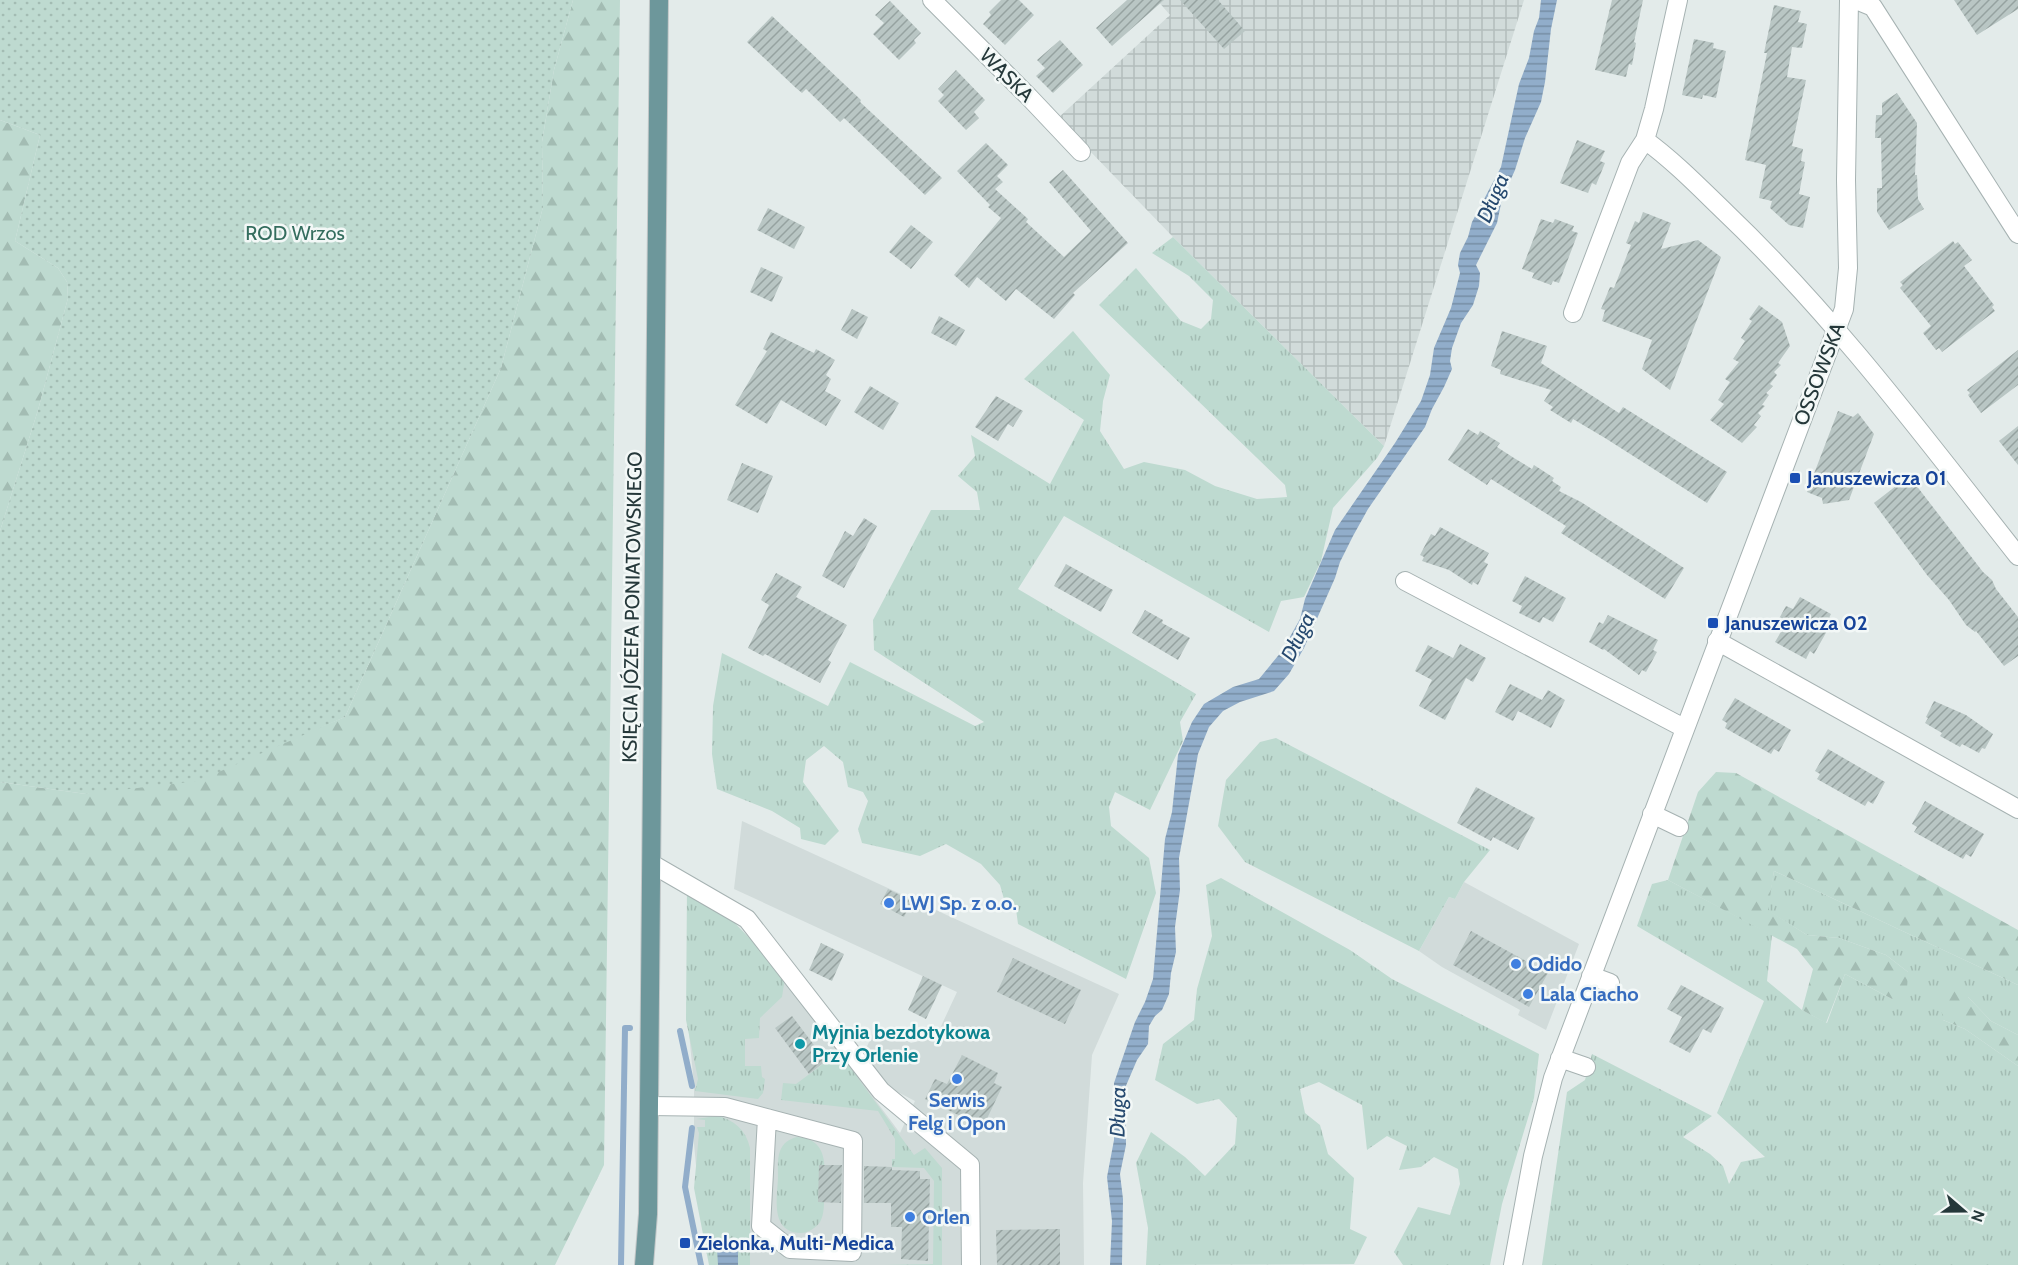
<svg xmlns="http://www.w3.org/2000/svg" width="2018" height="1265" viewBox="0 0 2018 1265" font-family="Cabin,sans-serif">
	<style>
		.built { fill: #d1dbda }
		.industrial { fill: url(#industrial-grid) }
		.grass { fill: url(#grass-tufts) }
		.forest { fill: url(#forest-firs) }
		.garden { fill: url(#garden-dots) }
		.water { fill: url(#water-rules) }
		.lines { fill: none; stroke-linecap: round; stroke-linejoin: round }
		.stream { stroke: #91adca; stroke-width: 6 }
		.building { fill: url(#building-hatch) }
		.minor-casing { stroke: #a6b2b2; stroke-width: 20 }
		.major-casing { stroke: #c2c7c8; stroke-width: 20 }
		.minor { stroke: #fff; stroke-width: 18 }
		.major { stroke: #6d979b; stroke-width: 18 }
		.transit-dot { fill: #1a4fb4; stroke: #f3f8f7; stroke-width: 2 }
		.shop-dot { fill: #3f7fe0; stroke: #f3f8f7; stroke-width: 2 }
		.culture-dot { fill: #0f9aa8; stroke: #f3f8f7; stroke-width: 2 }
		.labels { text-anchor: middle; stroke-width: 5; stroke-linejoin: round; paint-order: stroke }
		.street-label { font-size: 20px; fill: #25383a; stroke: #f3f8f7 }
		.park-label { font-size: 20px; fill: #346d5e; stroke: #f3f8f7 }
		.transit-label { font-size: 20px; font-weight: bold; fill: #164399; stroke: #f3f8f7; text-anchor: start }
		.shop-label { font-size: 20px; font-weight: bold; fill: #366cbe; stroke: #f3f8f7; text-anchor: start }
		.culture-label { font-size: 20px; font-weight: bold; fill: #0d838f; stroke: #f3f8f7; text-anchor: start }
		.water-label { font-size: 21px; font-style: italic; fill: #26496f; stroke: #f3f8f7 }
	</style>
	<defs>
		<pattern id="industrial-grid" width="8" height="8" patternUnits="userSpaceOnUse" patternTransform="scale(1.5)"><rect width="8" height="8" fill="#d1dbda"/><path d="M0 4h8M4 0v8" fill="none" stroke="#b3bdbc"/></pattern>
		<pattern id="grass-tufts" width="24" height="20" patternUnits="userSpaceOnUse" patternTransform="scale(1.5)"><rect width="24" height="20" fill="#bedad0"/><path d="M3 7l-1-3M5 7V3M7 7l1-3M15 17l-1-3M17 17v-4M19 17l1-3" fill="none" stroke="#a3bcb3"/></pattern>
		<pattern id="forest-firs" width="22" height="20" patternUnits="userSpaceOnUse" patternTransform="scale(1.5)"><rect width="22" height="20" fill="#bedad0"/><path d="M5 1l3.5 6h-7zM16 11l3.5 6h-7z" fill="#a3bcb3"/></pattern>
		<pattern id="garden-dots" width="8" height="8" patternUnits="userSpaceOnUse" patternTransform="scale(1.5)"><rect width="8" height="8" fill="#bedad0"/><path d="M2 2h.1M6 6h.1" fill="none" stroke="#a3bcb3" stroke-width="1.8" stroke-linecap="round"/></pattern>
		<pattern id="water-rules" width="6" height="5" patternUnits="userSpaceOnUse" patternTransform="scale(1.5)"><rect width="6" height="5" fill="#91adca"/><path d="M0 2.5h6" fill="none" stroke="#768ea5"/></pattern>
		<pattern id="building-hatch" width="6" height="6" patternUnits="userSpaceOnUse" patternTransform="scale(1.5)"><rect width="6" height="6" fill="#b9c6c4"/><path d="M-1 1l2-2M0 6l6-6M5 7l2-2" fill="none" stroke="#96a2a0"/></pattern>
	</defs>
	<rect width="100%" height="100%" fill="#e3ebea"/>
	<!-- built -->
	<path class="built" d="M 742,821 L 1119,994 L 1092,1055 L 1083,1183 L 1084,1265 L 711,1265 L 700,1208 L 694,1144 L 694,1085 L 686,1002 L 787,982 L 900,1133 L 915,1101 L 882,1084 L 862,1057 L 877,1025 L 911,1043 L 936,1037 L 957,992 L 734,889 Z
		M 1464,882 L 1579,944 L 1546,1030 L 1518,1015 L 1520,1010 L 1442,967 L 1419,951 L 1449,897 L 1455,899 Z"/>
	<!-- industrial -->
	<path class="industrial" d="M 1157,0 L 1524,0 L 1384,446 L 1173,237 L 1058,118 L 1170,15 Z"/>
	<!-- grass -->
	<path class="grass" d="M 1173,237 L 1384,446 L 1377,458 L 1333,508 L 1321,561 L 1304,597 L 1281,601 L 1269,632 L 1064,516 L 1018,589 L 1196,694 L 1180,722 L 1183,741 L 1150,810 L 1115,792 L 1109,807 L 1111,826 L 1149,858 L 1156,893 L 1126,979 L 1018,924 L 1016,909 L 1004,899 L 1000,885 L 981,864 L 946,844 L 920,856 L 862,843 L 858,829 L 868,801 L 863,792 L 848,787 L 843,762 L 824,746 L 806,760 L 803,782 L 839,831 L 825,845 L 801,839 L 800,828 L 772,811 L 717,789 L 712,754 L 713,706 L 722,653 L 828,706 L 850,662 L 975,726 L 984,722 L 874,650 L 873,620 L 931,510 L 980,510 L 977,492 L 958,476 L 975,456 L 971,435 L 1050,484 L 1084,420 L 1024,379 L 1073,331 L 1110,375 L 1103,401 L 1100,431 L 1124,469 L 1144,462 L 1185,470 L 1215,486 L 1257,499 L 1287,497 L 1285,485 L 1099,305 L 1136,268 L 1181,321 L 1201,329 L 1211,319 L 1213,300 L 1189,276 L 1152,253 Z
		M 1276,738 L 1490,850 L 1464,882 L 1455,899 L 1449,897 L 1419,951 L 1245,862 L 1218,826 L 1226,780 L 1260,742 Z
		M 1774,871 L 2018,985 L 2018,1035 L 1991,1021 L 1968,997 L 1943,1020 L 1965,1029 L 2018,1066 L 2018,1265 L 1542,1265 L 1567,1092 L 1585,1080 L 1592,1054 L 1712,1116 L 1683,1137 L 1710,1154 L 1723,1166 L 1729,1184 L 1741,1162 L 1765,1157 L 1717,1113 L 1764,1001 L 1637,926 L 1652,884 L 1668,880 L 1772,935 L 1767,981 L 1802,1010 L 1827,1023 L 1845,974 L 1892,999 L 1908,972 L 1886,955 L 1839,938 L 1807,935 L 1767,910 Z
		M 1221,878 L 1350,950 L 1392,979 L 1539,1054 L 1534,1098 L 1502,1204 L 1490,1265 L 1403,1265 L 1394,1252 L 1418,1207 L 1450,1215 L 1460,1184 L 1458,1169 L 1434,1157 L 1421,1167 L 1399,1170 L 1407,1146 L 1387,1136 L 1367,1150 L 1362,1105 L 1319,1082 L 1300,1089 L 1305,1113 L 1320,1125 L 1328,1154 L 1354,1178 L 1350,1229 L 1367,1237 L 1354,1264 L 1146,1265 L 1148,1228 L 1136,1163 L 1151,1132 L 1185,1157 L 1205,1176 L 1235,1144 L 1237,1118 L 1219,1099 L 1197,1104 L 1155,1080 L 1163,1044 L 1194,1020 L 1197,989 L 1212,936 L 1206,885 Z
		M 687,886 L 727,915 L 762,951 L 785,978 L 782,997 L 760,1018 L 759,1038 L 745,1039 L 745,1066 L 761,1066 L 762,1077 L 765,1079 L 763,1093 L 758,1099 L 695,1091 L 698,1079 L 686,1020 Z
		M 839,1052 L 914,1155 L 925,1148 L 942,1168 L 942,1265 L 884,1265 L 933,1264 L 934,1181 L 924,1168 L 892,1167 L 892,1159 L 895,1159 L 895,1139 L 878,1111 L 781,1100 L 783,1083 L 796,1084 Z
		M 716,1116 C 734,1119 746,1130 750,1148 L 750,1265 L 709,1265 L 694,1188 L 699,1133 L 697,1127 L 705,1127 L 705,1120 L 696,1119 Z
		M 797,1137 C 829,1139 825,1167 824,1190 C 824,1200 825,1213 820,1222 C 816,1228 808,1233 801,1233 C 770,1233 777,1198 778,1178 C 778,1170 777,1158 780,1151 C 783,1143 789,1139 797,1137 Z"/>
	<!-- forest -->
	<path class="forest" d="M 573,0 L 620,0 L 604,1165 L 555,1265 L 0,1265 L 0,782 L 86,794 L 301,735 L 345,717 L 501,368 L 543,207 L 542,142 L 554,70 Z
		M 0,120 L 40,135 L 15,241 L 58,268 L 67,282 L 68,298 L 38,410 L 0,531 Z
		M 1716,772 L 1736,773 L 2018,930 L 2018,985 L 1774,871 L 1768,910 L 1807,935 L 1839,938 L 1886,955 L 1908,972 L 1907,989 L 1892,999 L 1845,974 L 1826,1023 L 1802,1010 L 1813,969 L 1797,949 L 1668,880 L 1698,792 Z
		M 1944,986 L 1968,997 L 1991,1021 L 2018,1035 L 2018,1066 L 1965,1029 L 1943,1020 L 1940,1002 Z"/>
	<!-- garden -->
	<path class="garden" d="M 0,0 L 573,0 L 554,70 L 542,142 L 543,207 L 501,368 L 345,717 L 198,781 L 86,794 L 0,782 L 0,531 L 38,410 L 68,298 L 67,282 L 58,268 L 15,241 L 40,135 L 0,120 Z"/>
	<!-- water -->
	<path class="water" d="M 1541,0 L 1557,0 L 1551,29 L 1545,82 L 1541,102 L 1525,138 L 1515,170 L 1502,199 L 1497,223 L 1476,265 L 1480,273 L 1479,286 L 1473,305 L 1461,323 L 1452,348 L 1450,361 L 1452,369 L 1444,387 L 1432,409 L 1425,427 L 1368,509 L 1353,536 L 1340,562 L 1335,578 L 1304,648 L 1289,674 L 1274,691 L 1240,702 L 1223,711 L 1209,727 L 1198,754 L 1179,858 L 1180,890 L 1175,927 L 1176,952 L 1171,973 L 1169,994 L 1162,1010 L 1155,1016 L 1149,1026 L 1148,1044 L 1137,1060 L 1125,1088 L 1126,1145 L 1120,1174 L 1123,1199 L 1122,1265 L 1110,1265 L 1112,1221 L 1107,1177 L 1114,1140 L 1114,1083 L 1135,1022 L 1145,1002 L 1153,979 L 1165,839 L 1172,812 L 1178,755 L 1192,722 L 1204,704 L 1233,687 L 1259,679 L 1282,651 L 1300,619 L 1305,599 L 1335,530 L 1395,443 L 1421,401 L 1430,375 L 1434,348 L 1451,308 L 1460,273 L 1458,265 L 1460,253 L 1468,237 L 1472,222 L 1501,167 L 1519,84 L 1529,58 L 1534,31 L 1539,18 Z
		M 738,1246 L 738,1265 L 718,1265 L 717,1248 Z"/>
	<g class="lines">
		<!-- stream -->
		<path class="stream" d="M 680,1031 L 692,1086
			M 692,1128 L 685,1187 L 701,1265
			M 621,1265 L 625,1028 L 630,1028"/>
	</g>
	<!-- building -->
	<path class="building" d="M 1001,0 L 1019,0 L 1034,15 L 1005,45 L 983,24 L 991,15 L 989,12 Z
		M 1127,0 L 1164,0 L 1112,46 L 1096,28 Z
		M 1180,0 L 1218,0 L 1245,31 L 1224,49 Z
		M 1612,0 L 1643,0 L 1634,42 L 1636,43 L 1632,65 L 1629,64 L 1626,77 L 1595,70 Z
		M 1954,0 L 2018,0 L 2018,9 L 1977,35 Z
		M 890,1 L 921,33 L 914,40 L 916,43 L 899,60 L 873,34 L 884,23 L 875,15 Z
		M 1774,5 L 1801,11 L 1798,22 L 1807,24 L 1802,48 L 1792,47 L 1787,77 L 1806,80 L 1792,146 L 1803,149 L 1801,161 L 1805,162 L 1799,194 L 1810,197 L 1803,228 L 1789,225 L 1770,208 L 1772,201 L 1759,198 L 1766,165 L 1745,160 L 1767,53 L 1764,53 Z
		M 772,16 L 861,100 L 860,102 L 942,178 L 925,195 L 844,118 L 840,122 L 806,89 L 802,93 L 796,88 L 747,42 Z
		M 1694,39 L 1714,43 L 1713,48 L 1726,51 L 1716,98 L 1703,95 L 1702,99 L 1682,95 Z
		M 1060,40 L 1083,65 L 1053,93 L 1036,76 L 1045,68 L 1037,60 Z
		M 956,70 L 985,100 L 974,112 L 979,118 L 966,130 L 938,101 L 944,95 L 938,89 Z
		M 1897,93 L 1917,123 L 1915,175 L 1917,175 L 1918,199 L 1924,209 L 1889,230 L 1877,212 L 1877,188 L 1882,188 L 1881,138 L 1875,138 L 1876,115 L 1882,115 L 1882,103 Z
		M 1577,140 L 1605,151 L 1600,161 L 1605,163 L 1596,185 L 1592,183 L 1588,193 L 1560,183 Z
		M 986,143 L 1008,165 L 997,176 L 1003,182 L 995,189 L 1028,219 L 1026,222 L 1064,257 L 1091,231 L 1049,182 L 1063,170 L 1128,243 L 1073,293 L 1075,295 L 1054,319 L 1016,289 L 1006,301 L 977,277 L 969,288 L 954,275 L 1001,218 L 988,207 L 990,205 L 957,171 Z
		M 768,208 L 805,227 L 794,249 L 757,230 Z
		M 1643,212 L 1671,223 L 1661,249 L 1698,240 L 1721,257 L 1670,390 L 1642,369 L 1652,340 L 1602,321 L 1605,310 L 1601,309 L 1610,287 L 1614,288 L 1627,255 L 1631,245 L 1626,243 L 1635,221 L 1639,223 Z
		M 1541,219 L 1553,223 L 1555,219 L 1574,226 L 1572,231 L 1578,233 L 1559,283 L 1553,281 L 1551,285 L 1532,278 L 1534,273 L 1522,269 Z
		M 911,225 L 933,242 L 911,269 L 889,252 Z
		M 1953,241 L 1955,244 L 1958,242 L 1972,260 L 1964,266 L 1994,305 L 1992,307 L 1995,311 L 1942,352 L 1939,348 L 1936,350 L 1923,333 L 1931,326 L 1900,288 L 1903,285 L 1900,282 Z
		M 761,267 L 783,277 L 772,302 L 750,292 Z
		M 1759,305 L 1782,322 L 1790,346 L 1778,363 L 1781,365 L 1774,372 L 1777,375 L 1770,384 L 1773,386 L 1766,393 L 1769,395 L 1762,405 L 1765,406 L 1758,413 L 1761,416 L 1754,425 L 1757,427 L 1742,443 L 1710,420 L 1724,404 L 1718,400 L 1730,382 L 1725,379 L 1739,362 L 1733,359 L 1745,341 L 1741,338 L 1752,321 L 1749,319 Z
		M 852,309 L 868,317 L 857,339 L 841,330 Z
		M 939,316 L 965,330 L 956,346 L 931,333 Z
		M 1502,331 L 1547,346 L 1541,363 L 1619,413 L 1623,407 L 1727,472 L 1707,503 L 1605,438 L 1573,419 L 1571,423 L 1550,410 L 1553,407 L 1544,401 L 1551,390 L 1500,374 L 1501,370 L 1491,366 Z
		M 771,332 L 814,353 L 816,349 L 835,360 L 826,375 L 831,379 L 825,391 L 841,400 L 826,426 L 781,400 L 767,424 L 735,405 L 767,351 L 763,349 Z
		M 2018,350 L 2018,385 L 1981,413 L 1968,395 L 1970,393 L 1967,390 Z
		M 870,386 L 899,403 L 883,430 L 854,412 Z
		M 996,396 L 1023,411 L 1013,427 L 1008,424 L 998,441 L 975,427 Z
		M 1838,411 L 1853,417 L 1858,413 L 1874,434 L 1849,500 L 1823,504 L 1822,498 L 1807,492 Z
		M 2018,426 L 2018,465 L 1999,441 Z
		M 1468,429 L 1478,435 L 1480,431 L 1500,443 L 1497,447 L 1514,458 L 1532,469 L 1534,465 L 1554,478 L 1552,481 L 1561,487 L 1559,491 L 1581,502 L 1684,568 L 1665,599 L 1561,533 L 1566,526 L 1491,479 L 1487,485 L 1448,460 Z
		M 742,463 L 773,476 L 758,513 L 727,500 Z
		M 1909,476 L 1983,572 L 1992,580 L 1996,589 L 2018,617 L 2018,656 L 2004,666 L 1976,631 L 1975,632 L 1966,625 L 1949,600 L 1927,575 L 1874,503 Z
		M 864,518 L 877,526 L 844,588 L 822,576 L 845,531 L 853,536 Z
		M 1440,527 L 1489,553 L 1484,562 L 1488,564 L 1478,585 L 1473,582 L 1472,585 L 1449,570 L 1422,561 L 1424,557 L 1420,555 L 1431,534 L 1435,536 Z
		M 1066,564 L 1113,590 L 1101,612 L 1054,586 Z
		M 776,573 L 802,587 L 796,597 L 847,625 L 828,660 L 831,662 L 820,683 L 765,654 L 763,656 L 748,648 L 769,605 L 761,600 Z
		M 1525,576 L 1566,598 L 1553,622 L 1543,617 L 1540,623 L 1519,613 L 1522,606 L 1512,601 Z
		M 1800,597 L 1831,614 L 1827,622 L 1831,624 L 1814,654 L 1810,651 L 1806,659 L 1775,642 L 1782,630 L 1775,626 L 1786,606 L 1793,609 Z
		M 1145,610 L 1163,620 L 1162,623 L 1190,638 L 1178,660 L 1132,633 Z
		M 1608,615 L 1658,640 L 1653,650 L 1657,652 L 1646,672 L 1642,670 L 1639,675 L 1604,649 L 1603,650 L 1589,642 L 1599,622 L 1603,624 Z
		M 1460,644 L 1486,658 L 1473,682 L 1466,678 L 1445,720 L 1419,706 L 1432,680 L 1415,671 L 1428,645 L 1453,658 Z
		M 1510,684 L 1542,700 L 1548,690 L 1565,700 L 1551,728 L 1518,711 L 1513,721 L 1495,712 Z
		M 1735,698 L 1791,730 L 1779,752 L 1774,749 L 1771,754 L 1725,728 L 1727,723 L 1722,720 Z
		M 1934,701 L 1966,715 L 1993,734 L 1985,749 L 1982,748 L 1979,753 L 1962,744 L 1960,747 L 1940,736 L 1942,733 L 1925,723 L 1928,718 L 1926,717 Z
		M 1828,749 L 1885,782 L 1873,804 L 1868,801 L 1865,806 L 1817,779 L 1820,774 L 1815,771 Z
		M 1476,787 L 1535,818 L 1518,850 L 1493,837 L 1491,841 L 1457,823 Z
		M 1925,801 L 1984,834 L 1971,857 L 1966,854 L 1963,859 L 1914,832 L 1917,827 L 1912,824 Z
		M 888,889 L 912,901 L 904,917 L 880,904 Z
		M 1471,931 L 1548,973 L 1529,1007 L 1453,965 Z
		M 821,943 L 844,954 L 832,981 L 809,970 Z
		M 1013,958 L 1081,990 L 1065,1024 L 997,992 Z
		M 923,976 L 942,985 L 926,1019 L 908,1010 Z
		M 1681,985 L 1724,1008 L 1711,1033 L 1703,1029 L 1690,1053 L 1669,1042 L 1682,1017 L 1667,1009 Z
		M 792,1016 L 826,1061 L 809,1074 L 775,1028 Z
		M 962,1055 L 998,1073 L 994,1083 L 1002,1087 L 983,1127 L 925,1099 L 935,1079 L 947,1084 Z
		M 819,1165 L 842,1165 L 841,1203 L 818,1202 Z
		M 864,1166 L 892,1167 L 892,1170 L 920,1171 L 920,1179 L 930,1179 L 928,1261 L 901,1259 L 902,1227 L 891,1227 L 891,1203 L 864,1203 Z
		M 1060,1229 L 1060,1265 L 997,1265 L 996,1230 Z"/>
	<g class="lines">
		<!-- minor casing -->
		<g class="minor-casing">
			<path id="minor" d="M 932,0 L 1029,97 L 1081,152
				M 1678,0 L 1654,109 L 1645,140 C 1675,162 1700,188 1726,213 C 1835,317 1925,438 2018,556
				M 1856,0 L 1873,7 L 2018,234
				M 1573,313 L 1630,163 L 1645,140
				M 1405,581 L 1684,728
				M 1717,641 L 2018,809
				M 1652,814 L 1679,827
				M 652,864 L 747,919 L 881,1091 L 970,1165 L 971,1265
				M 1591,976 L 1610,983
				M 1560,1058 L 1586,1067
				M 649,1106 L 725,1107 L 853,1141 L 852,1252 L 790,1249 L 761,1226 L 767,1118
				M 1513,1265 L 1533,1156 L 1553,1078 L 1844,309 L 1848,268 L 1846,180 L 1849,0"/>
		</g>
		<!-- major casing -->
		<g class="major-casing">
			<path id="major" d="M 644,1265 L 648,1214 L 659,0"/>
		</g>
		<!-- minor -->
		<use href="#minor" class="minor"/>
		<!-- major -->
		<use href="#major" class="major"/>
	</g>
	<!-- markers -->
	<g class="transit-dot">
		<rect x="1789" y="472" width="12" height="12" rx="3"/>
		<rect x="1707" y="617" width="12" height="12" rx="3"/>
		<rect x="679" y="1237" width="12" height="12" rx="3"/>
	</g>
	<g class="shop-dot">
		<circle cx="889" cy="903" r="6"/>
		<circle cx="1516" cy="964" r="6"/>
		<circle cx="1528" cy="994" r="6"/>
		<circle cx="957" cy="1079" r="6"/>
		<circle cx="910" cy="1217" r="6"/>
	</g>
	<circle class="culture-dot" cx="800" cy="1044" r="6"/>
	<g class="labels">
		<!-- street labels -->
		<g class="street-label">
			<text transform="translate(1007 75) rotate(45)" y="7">WĄSKA</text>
			<text transform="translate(1819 374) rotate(-69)" y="7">OSSOWSKA</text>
			<text transform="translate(632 607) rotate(-89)" y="7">KSIĘCIA JÓZEFA PONIATOWSKIEGO</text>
		</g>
		<!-- park labels -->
		<g class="park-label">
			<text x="295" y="240">ROD Wrzos</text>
		</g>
		<!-- transit labels -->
		<g class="transit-label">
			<text x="1807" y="485">Januszewicza 01</text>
			<text x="1725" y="630">Januszewicza 02</text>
			<text x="697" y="1250">Zielonka, Multi-Medica</text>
		</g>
		<!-- shop labels -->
		<g class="shop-label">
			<text x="901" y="910">LWJ Sp. z o.o.</text>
			<text x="1528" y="971">Odido</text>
			<text x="1540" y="1001">Lala Ciacho</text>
			<text x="957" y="1107" text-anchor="middle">Serwis<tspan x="957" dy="23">Felg i Opon</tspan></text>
			<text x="922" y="1224">Orlen</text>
		</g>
		<!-- culture labels -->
		<g class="culture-label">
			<text x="812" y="1039">Myjnia bezdotykowa<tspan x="812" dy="23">Przy Orlenie</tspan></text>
		</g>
		<!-- water labels -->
		<g class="water-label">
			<text transform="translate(1493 198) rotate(-67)" y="7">Długa</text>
			<text transform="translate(1298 637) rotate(-64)" y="7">Długa</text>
			<text transform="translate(1118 1112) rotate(-89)" y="7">Długa</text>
		</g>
	</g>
	<!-- north arrow -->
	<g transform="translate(1964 1211) rotate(110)" stroke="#f3f8f7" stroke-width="4.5" paint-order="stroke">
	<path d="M0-4.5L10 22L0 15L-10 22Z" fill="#25383a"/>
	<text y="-9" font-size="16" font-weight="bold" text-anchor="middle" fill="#25383a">N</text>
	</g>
</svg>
